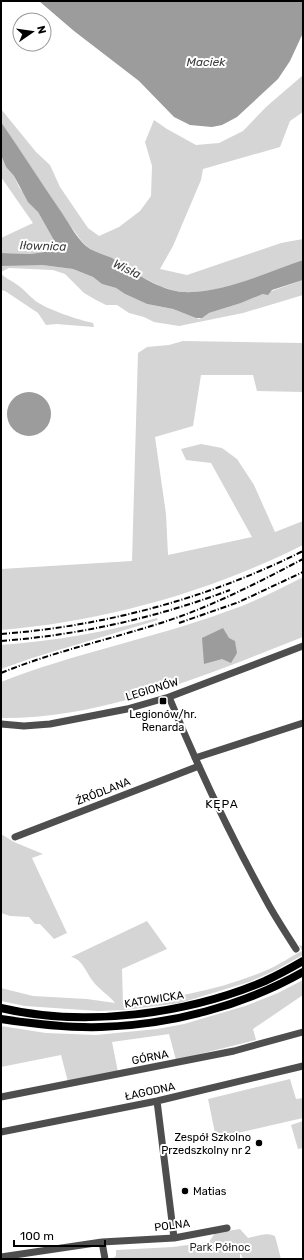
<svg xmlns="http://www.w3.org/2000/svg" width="304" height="1260" viewBox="0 0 304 1260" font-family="Rubik,sans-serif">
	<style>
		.green { fill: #d5d5d5 }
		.water { fill: #9c9c9c }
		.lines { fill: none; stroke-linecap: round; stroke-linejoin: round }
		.minor { stroke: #4e4e4e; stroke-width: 7 }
		.major { stroke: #000; stroke-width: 8 }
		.rail { stroke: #000; stroke-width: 2; stroke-dasharray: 6 2 1 2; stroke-linecap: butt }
		.poi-dot { fill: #000; stroke: #fff; stroke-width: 1.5 }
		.labels { text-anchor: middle; stroke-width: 4; stroke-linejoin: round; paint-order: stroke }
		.street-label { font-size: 11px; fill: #000; stroke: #fff }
		.poi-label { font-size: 11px; fill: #000; stroke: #fff }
		.park-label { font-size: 11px; fill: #2c2c2c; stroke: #fff }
		.water-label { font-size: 12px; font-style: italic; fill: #3d3d3d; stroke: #fff }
		.neighbourhood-label { font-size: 12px; letter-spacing: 1px; fill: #000; stroke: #fff }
	</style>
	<rect width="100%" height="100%" fill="#fff"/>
	<!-- green -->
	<path class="green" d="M 303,73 L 303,112 L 290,121 L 280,147 L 203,169 L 201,180 L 173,246 L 160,269 L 187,275 L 281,243 L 303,239 L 303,260 C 266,273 223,294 183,292 C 165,291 143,277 127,269 C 115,262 101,257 90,249 C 81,243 77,233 70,226 L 1,122 L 1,109 L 36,152 L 50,165 L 60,187 L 88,228 L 99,236 L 119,227 L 140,211 L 151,196 L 152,166 L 145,142 L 154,120 L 167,129 L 196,145 L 219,143 L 243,131 L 266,107 L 302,76 Z
		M 1,155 L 6,167 L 14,176 L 19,187 L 38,212 L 56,244 L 52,251 L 30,254 L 1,253 L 1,238 L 33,223 L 1,177 Z
		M 10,265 L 42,265 L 73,269 L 93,277 L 102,284 L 116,288 L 125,294 L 147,304 L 173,309 L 199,319 L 209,313 L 241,303 L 263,294 L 303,280 L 303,295 L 243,313 L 179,326 L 154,322 L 144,317 L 129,313 L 117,305 L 106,305 L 96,300 L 84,293 L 65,274 L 53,270 L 9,268 L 1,272 L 1,266 Z
		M 1,273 C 4,278 11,280 16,284 C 24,289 30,297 37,302 C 49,310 79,320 93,323 L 94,327 L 56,324 L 46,325 L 38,313 L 5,291 L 1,290 Z
		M 183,341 L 303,343 L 303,392 L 257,391 L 253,375 L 201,375 L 193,426 L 155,437 L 166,514 L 168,555 L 252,537 L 211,463 L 186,460 L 181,449 L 201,444 L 222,448 L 237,459 L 254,485 L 275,532 L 303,521 L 303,545 C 209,592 105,621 1,630 L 1,569 L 132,561 L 138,353 L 147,347 L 169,345 Z
		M 303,577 L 303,637 C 208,674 104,719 1,718 L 1,682 C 74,653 152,639 225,612 C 252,603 278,590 303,577 Z
		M 157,618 L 158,620 L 32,658 L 1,669 L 1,645 C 54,641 106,632 157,618 Z
		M 1,834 L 14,842 L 43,854 L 32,858 L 67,933 L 54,939 L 40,924 L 35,924 L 29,917 L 10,916 L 1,913 Z
		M 147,921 L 167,949 L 122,969 L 123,1005 C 172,998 221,990 267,970 C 279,965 290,957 302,951 L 299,945 L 303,946 L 303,955 L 274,971 L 249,982 L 180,1003 L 125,1010 L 98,1011 L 25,1006 L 1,1001 L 1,988 L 33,996 L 87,999 L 115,1003 C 109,995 98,989 92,980 C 86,972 82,959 71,957 Z
		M 303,980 L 303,995 L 253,1029 L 256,1040 L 176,1060 L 169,1034 L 112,1042 L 118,1072 L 68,1082 L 61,1055 L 1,1067 L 1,1026 L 46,1033 L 96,1035 L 157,1029 L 184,1024 L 245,1006 L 278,993 Z
		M 290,1079 L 296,1099 L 303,1098 L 303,1118 L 216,1138 L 208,1099 Z
		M 303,1121 L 303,1148 L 298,1149 L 291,1125 Z
		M 240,1229 L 248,1238 C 258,1236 266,1232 275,1236 L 281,1259 L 243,1259 L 241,1254 L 240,1254 L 240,1259 L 112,1259 L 116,1256 L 116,1250 L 173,1247 L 209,1242 L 215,1233 Z"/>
	<!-- water -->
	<path class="water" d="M 39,1 L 303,1 L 303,33 L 290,61 L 278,79 L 237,117 L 222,125 L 212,127 L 190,125 L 174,117 L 139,81 L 74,31 Z
		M 1,122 C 22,152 41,183 62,213 C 70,225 78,241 90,249 C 97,253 105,255 112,258 C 117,261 122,265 128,268 C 142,278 165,291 183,292 C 221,294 268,272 303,260 L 303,280 L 272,290 L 268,295 L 263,294 L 241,303 L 209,313 L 202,318 L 196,318 L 173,309 L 147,304 L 125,294 L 116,288 L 102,284 L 93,277 L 73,269 L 42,265 L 1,266 L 1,253 L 30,254 L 52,251 L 56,244 L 38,212 L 28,202 L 14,176 L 6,167 L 1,155 Z
		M7 414a22 22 0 1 1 44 0a22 22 0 1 1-44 0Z
		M 223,628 L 229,638 L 235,641 L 237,653 L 231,663 L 222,659 L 204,664 L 202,638 Z"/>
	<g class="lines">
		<!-- minor -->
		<path class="minor" d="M 169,697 C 197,765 230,835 266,900 C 275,917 286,933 296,949
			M 1,724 L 24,726 L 50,724 L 127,709 L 169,697 L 303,646
			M 195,758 L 303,723
			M 15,837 L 199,766
			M 1,1097 L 234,1051 L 303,1032
			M 157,1101 L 174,1238
			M 1,1132 L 157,1101 L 303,1066
			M 102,1242 L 105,1259
			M 1,1257 L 102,1242 L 174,1238 L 227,1228"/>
		<!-- major -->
		<path class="major" d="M 1,1008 C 85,1028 187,1014 265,981 C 278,975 291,968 303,961
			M 1,1019 C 34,1024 68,1028 101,1027 C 170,1025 243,1006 303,972"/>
		<!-- rail -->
		<path class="rail" d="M 179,623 L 239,602 L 303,572
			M 1,634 C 106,626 209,598 303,551
			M 1,641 C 79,635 156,618 230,590
			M 1,673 C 55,651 112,639 167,621 C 215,605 259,582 303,559"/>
	</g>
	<!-- markers -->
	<g class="poi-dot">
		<rect x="159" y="697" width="8" height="8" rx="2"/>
		<circle cx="259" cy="1143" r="4"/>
		<circle cx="185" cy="1191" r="4"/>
	</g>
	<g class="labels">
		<!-- street labels -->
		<g class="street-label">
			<text transform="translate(152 689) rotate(-17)" y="4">LEGIONÓW</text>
			<text transform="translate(103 791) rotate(-21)" y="4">ŹRÓDLANA</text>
			<text transform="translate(154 999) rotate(-9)" y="4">KATOWICKA</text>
			<text transform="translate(150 1057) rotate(-11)" y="4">GÓRNA</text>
			<text transform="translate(150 1091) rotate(-12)" y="4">ŁAGODNA</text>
			<text transform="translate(172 1225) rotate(-7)" y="4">POLNA</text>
		</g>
		<!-- poi labels -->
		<g class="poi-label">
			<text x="163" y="718">Legionów/hr.<tspan x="163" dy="13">Renarda</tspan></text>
			<text x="251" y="1141" text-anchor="end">Zespół Szkolno<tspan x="251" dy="13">Przedszkolny nr 2</tspan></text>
			<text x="193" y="1195" text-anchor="start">Matias</text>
		</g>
		<!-- park labels -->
		<g class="park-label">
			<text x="220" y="1251">Park Północ</text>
		</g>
		<!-- water labels -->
		<g class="water-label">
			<text x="206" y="66">Maciek</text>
			<text transform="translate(43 246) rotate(2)" y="4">Iłownica</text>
			<text transform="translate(127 269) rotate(25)" y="4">Wisła</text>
		</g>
		<!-- neighbourhood labels -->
		<g class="neighbourhood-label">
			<text x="222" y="808">KĘPA</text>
		</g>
	</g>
	<!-- border -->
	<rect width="304" height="1260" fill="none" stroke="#000000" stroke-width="4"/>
	<!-- north arrow -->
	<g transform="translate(32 32) rotate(77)"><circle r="19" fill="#ffffff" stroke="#999999"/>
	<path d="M0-3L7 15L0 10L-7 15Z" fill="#000000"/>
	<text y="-6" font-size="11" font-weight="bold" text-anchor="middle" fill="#000000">N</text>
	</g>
	<!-- scale -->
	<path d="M14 1240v6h91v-6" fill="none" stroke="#000000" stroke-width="2"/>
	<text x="20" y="1240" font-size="12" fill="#000000" stroke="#ffffff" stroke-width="3" paint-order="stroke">100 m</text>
</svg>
